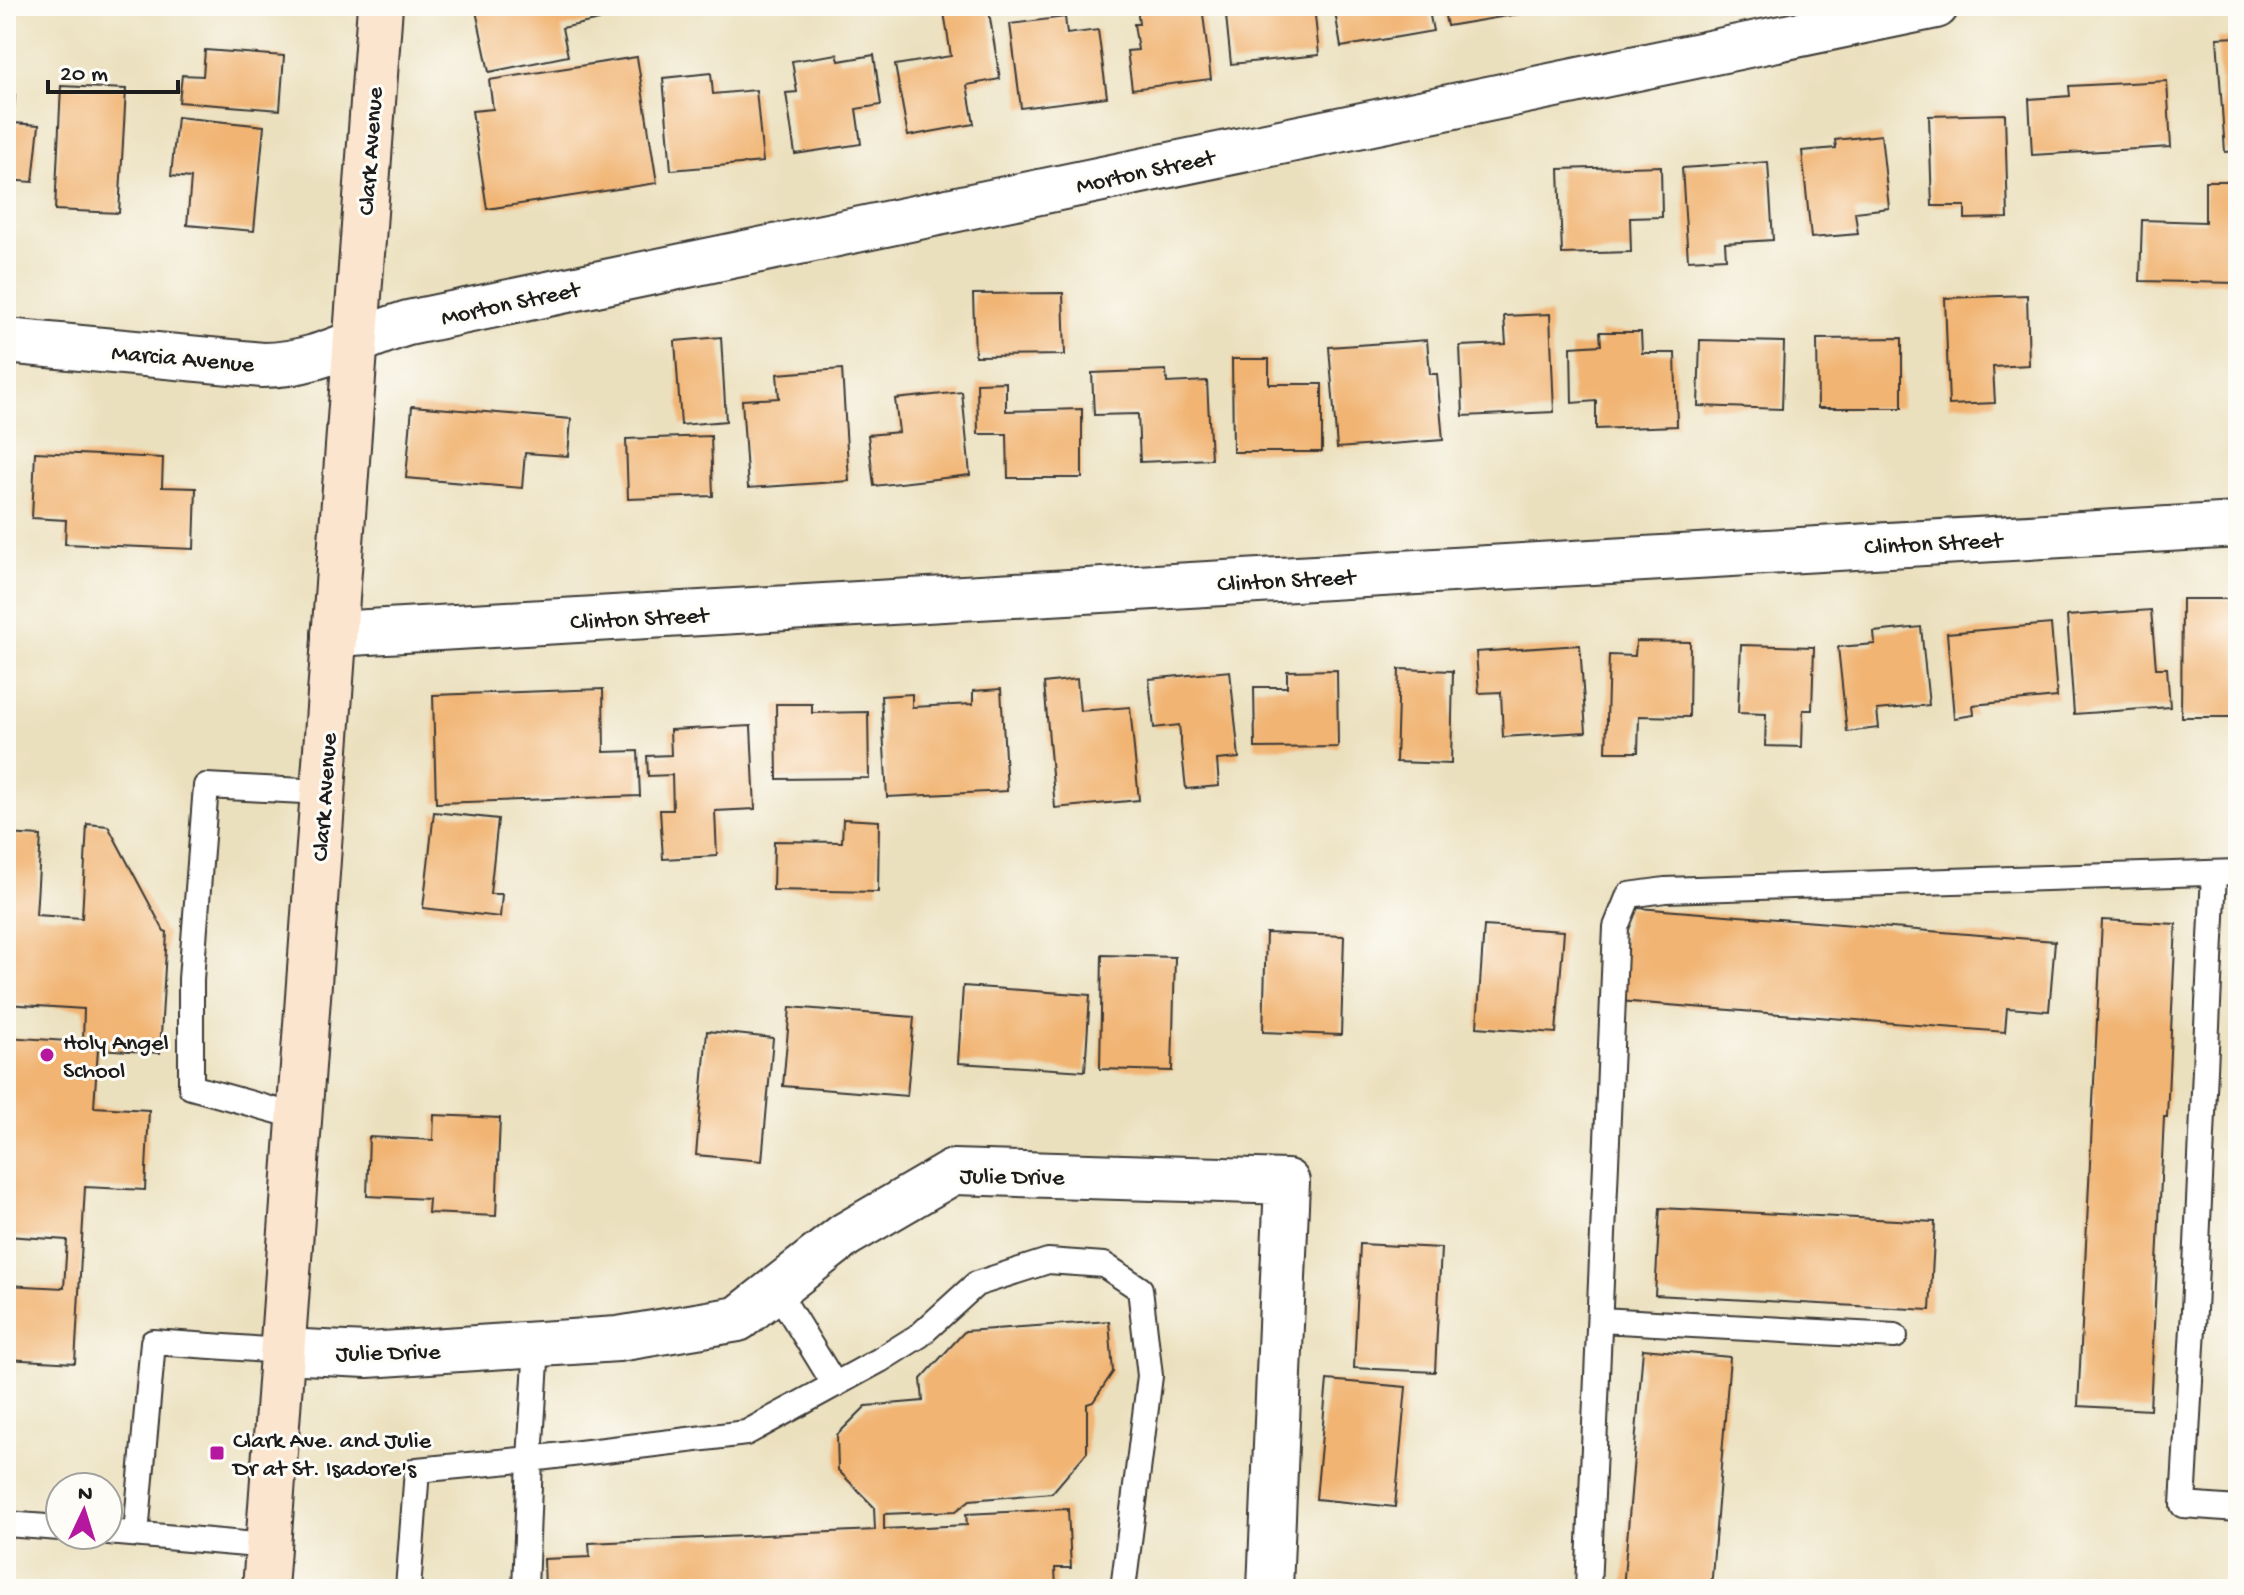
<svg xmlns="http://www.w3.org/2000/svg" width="2244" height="1595" viewBox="0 0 2244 1595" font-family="'Gochi Hand',sans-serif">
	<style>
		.building { fill: #f1b472 }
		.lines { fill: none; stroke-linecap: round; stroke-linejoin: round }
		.lane-casing { stroke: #3b3934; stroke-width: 28 }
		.street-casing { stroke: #3b3934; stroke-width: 48 }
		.secondary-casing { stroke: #3b3934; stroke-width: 48 }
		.lane { stroke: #fff; stroke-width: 24 }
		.street { stroke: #fff; stroke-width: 44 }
		.secondary { stroke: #fce5cf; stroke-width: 44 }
		.poi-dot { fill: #b5179e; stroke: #fdfcf7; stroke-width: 3 }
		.labels { text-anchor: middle; stroke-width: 6; stroke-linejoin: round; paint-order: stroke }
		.street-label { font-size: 24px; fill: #1c1c1c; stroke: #fdfcf7 }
		.poi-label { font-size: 24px; fill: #1c1c1c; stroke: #fdfcf7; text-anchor: start }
	</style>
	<rect width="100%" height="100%" fill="#fdfcf7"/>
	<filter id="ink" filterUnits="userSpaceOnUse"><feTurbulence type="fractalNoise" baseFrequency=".0125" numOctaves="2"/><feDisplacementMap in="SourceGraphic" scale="16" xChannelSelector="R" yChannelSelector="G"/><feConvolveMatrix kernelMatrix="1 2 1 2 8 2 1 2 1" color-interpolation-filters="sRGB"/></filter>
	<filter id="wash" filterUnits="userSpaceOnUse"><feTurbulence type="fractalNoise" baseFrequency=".006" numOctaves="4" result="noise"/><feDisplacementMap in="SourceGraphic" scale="32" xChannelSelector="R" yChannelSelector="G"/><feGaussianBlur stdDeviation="1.8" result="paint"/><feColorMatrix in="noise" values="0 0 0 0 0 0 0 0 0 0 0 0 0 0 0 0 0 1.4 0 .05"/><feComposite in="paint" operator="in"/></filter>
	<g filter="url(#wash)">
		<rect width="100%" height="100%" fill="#ebe0be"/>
		<g id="blocks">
			<!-- building -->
			<path class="building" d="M 475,6 L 596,6 L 599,20 L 562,28 L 568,56 L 489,72 Z
				M 943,6 L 988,6 L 1000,79 L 967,85 L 974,124 L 908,136 L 895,65 L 951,56 Z
				M 1137,6 L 1202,6 L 1211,79 L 1132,89 L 1127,51 L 1138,50 L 1134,24 L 1139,24 Z
				M 1225,6 L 1314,6 L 1319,55 L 1231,64 Z
				M 1334,6 L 1428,6 L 1433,31 L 1341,47 Z
				M 1443,6 L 1530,6 L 1531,12 L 1447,26 Z
				M 1065,17 L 1067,34 L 1098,30 L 1107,97 L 1021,108 L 1010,24 Z
				M 2238,37 L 2238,151 L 2225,152 L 2217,38 Z
				M 205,50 L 284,56 L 280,110 L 179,102 L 182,75 L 203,76 Z
				M 837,54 L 839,61 L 874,55 L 881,105 L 856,109 L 861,144 L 795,154 L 786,93 L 797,92 L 792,61 Z
				M 637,57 L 657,183 L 487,209 L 472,111 L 493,109 L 489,80 Z
				M 711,73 L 713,94 L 756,90 L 763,162 L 671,170 L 663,78 Z
				M 2167,81 L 2171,147 L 2032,155 L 2029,99 L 2070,96 L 2069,86 Z
				M 61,86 L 126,89 L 119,213 L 55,210 Z
				M 6,94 L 15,95 L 13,123 L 39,125 L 33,182 L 6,180 Z
				M 2005,114 L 2008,218 L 1965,219 L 1965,206 L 1932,206 L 1929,116 Z
				M 177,117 L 264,126 L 254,231 L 187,225 L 191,178 L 171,176 Z
				M 1881,135 L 1889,208 L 1855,212 L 1858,234 L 1811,238 L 1802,151 L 1836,148 L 1835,140 Z
				M 1768,162 L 1773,240 L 1725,243 L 1726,258 L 1688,260 L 1682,168 Z
				M 1661,166 L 1662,217 L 1630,218 L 1631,252 L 1562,254 L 1559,169 Z
				M 2205,181 L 2238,181 L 2238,283 L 2140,281 L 2142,220 L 2205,222 Z
				M 1063,293 L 1065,355 L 975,356 L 973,294 Z
				M 2027,295 L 2029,365 L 1993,367 L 1995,403 L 1949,405 L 1945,298 Z
				M 1550,314 L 1554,412 L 1463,416 L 1460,346 L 1506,344 L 1504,316 Z
				M 1600,332 L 1641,332 L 1642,353 L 1675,353 L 1677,426 L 1596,429 L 1596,401 L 1572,403 L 1571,347 L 1601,345 Z
				M 721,337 L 726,421 L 681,425 L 675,341 Z
				M 1902,338 L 1902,408 L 1818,408 L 1817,339 Z
				M 1427,340 L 1430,374 L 1437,374 L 1443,440 L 1337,448 L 1329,347 Z
				M 1700,340 L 1784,342 L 1782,409 L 1698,406 Z
				M 1232,359 L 1269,359 L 1269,384 L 1322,384 L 1322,452 L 1233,452 Z
				M 842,369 L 849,481 L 748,488 L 742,400 L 779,398 L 777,374 Z
				M 1166,370 L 1167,383 L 1207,381 L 1211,459 L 1140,462 L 1138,414 L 1094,415 L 1092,373 Z
				M 1006,382 L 1006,411 L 1082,409 L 1082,478 L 1008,478 L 1007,434 L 978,434 L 977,383 Z
				M 962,392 L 970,475 L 874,486 L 868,435 L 899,432 L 895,399 Z
				M 412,406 L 571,419 L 568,456 L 525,453 L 522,488 L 406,478 Z
				M 711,436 L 713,496 L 628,499 L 626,439 Z
				M 35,452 L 163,458 L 162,487 L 196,488 L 194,549 L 65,544 L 66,520 L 32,518 Z
				M 2182,599 L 2238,599 L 2238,717 L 2181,717 Z
				M 2151,610 L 2156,668 L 2167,668 L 2170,707 L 2074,714 L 2067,616 Z
				M 2051,624 L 2057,697 L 1973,705 L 1974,715 L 1954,718 L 1947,633 Z
				M 1921,627 L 1929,705 L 1877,710 L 1879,728 L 1847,732 L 1838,647 L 1875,644 L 1874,632 Z
				M 1636,641 L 1690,642 L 1689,717 L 1639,716 L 1638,752 L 1606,752 L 1609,655 L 1635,656 Z
				M 1580,645 L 1586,732 L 1503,737 L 1501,692 L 1479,693 L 1476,652 Z
				M 1741,645 L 1814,647 L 1812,710 L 1803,710 L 1802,747 L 1765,746 L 1766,714 L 1738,713 Z
				M 1399,669 L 1453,671 L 1451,764 L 1396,762 Z
				M 1337,670 L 1338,747 L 1255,748 L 1254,687 L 1287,687 L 1287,671 Z
				M 1230,671 L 1239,758 L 1217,760 L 1219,786 L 1186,789 L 1179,725 L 1154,728 L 1149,679 Z
				M 1077,679 L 1080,711 L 1130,707 L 1139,800 L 1055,808 L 1044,683 Z
				M 603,689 L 604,752 L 638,751 L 640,796 L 436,803 L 433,695 Z
				M 1001,689 L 1007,791 L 887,797 L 881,696 L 912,694 L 912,707 L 973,704 L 973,691 Z
				M 776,704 L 812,704 L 812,713 L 868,712 L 869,778 L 777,779 Z
				M 751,726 L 755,809 L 715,811 L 717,856 L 663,859 L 660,810 L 673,810 L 672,775 L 648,776 L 647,756 L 671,755 L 670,730 Z
				M 434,812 L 498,819 L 490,894 L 502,894 L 500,917 L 423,908 Z
				M 843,819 L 879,821 L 878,892 L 773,890 L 774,841 L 842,842 Z
				M 87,824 L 108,826 L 164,931 L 167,932 L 160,1053 L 98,1049 L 94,1107 L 149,1110 L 145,1190 L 85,1187 L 75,1363 L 6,1359 L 6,1285 L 64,1288 L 67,1240 L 6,1236 L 6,1037 L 83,1042 L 84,1009 L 6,1004 L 6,834 L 41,836 L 36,915 L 82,918 Z
				M 1626,907 L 2055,941 L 2049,1011 L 2007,1008 L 2005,1032 L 1619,1001 Z
				M 2102,920 L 2176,924 L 2167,1117 L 2164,1117 L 2150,1410 L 2078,1406 Z
				M 1484,926 L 1564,931 L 1556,1033 L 1477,1027 Z
				M 1266,933 L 1344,936 L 1341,1035 L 1263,1032 Z
				M 1102,955 L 1175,957 L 1172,1071 L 1100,1069 Z
				M 963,986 L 1090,995 L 1085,1071 L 958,1063 Z
				M 790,1007 L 914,1017 L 907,1096 L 783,1086 Z
				M 707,1031 L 773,1038 L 762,1161 L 696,1155 Z
				M 434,1115 L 500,1118 L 496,1216 L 428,1213 L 429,1199 L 367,1196 L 369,1137 L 433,1140 Z
				M 1660,1208 L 1935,1222 L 1930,1310 L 1655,1295 Z
				M 1360,1244 L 1441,1248 L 1435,1372 L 1354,1368 Z
				M 1109,1321 L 1113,1372 L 1093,1402 L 1087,1404 L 1087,1452 L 1052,1493 L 970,1500 L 956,1511 L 884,1514 L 884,1529 L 967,1525 L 966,1514 L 1068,1509 L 1071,1568 L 1055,1568 L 1056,1589 L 545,1589 L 544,1559 L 590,1557 L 589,1543 L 875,1530 L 874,1507 L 838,1470 L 837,1435 L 866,1406 L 923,1401 L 921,1379 L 965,1331 Z
				M 1643,1349 L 1730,1357 L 1711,1589 L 1623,1589 Z
				M 1327,1380 L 1406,1387 L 1395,1507 L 1316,1499 Z
				M 2047,1584 L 2084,1587 L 2083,1589 L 2047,1589 Z"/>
		</g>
	</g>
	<g filter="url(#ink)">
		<use href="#blocks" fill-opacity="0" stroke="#3b3934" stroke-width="2"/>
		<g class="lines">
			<!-- lane casing -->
			<g class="lane-casing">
				<path id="lane" d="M 2214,873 L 2194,1310 L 2183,1505 L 2238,1509
					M 299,1117 L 191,1087 L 191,979 L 206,786 L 323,792
					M 776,1289 L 835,1385
					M 1600,1320 L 1895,1336
					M 537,1345 L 530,1459 L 746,1433 L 880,1360 L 920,1335 L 976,1284 L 1048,1261 L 1104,1265 L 1140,1289 L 1150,1376 L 1123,1589
					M 6,1524 L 60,1528
					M 108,1532 L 268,1546
					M 136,1534 L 153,1342 L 282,1351
					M 408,1589 L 417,1470 L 530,1459 L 525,1589
					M 1588,1589 L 1616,927 L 1629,895 L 1665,890 L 2238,872"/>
			</g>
			<!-- street casing -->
			<g class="street-casing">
				<path id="street" d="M 6,341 L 263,365 C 317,365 357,338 408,323 L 1936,6
					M 334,634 L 2238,525
					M 282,1351 L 367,1355 L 618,1339 L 738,1319 L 845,1235 L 953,1172 L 1287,1182 L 1270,1589"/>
			</g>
			<!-- secondary casing -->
			<g class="secondary-casing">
				<path id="secondary" d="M 265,1589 L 380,6"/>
			</g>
			<!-- lane -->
			<use href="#lane" class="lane"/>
			<!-- street -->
			<use href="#street" class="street"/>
			<!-- secondary -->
			<use href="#secondary" class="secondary"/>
		</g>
	</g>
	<!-- markers -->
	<g class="poi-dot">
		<circle cx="47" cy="1055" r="8"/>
		<rect x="209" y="1445" width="16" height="16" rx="4"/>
	</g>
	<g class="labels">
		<!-- street labels -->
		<g class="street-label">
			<text transform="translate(369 151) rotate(-86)" y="8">Clark Avenue</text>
			<text transform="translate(1145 170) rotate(-12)" y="8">Morton Street</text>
			<text transform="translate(510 302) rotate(-12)" y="8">Morton Street</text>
			<text transform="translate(183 357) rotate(5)" y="8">Marcia Avenue</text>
			<text transform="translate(1933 542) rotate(-3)" y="8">Clinton Street</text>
			<text transform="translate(1286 579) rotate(-3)" y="8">Clinton Street</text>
			<text transform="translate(639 617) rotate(-3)" y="8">Clinton Street</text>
			<text transform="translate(323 797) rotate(-86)" y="8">Clark Avenue</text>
			<text transform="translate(1012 1175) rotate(1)" y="8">Julie Drive</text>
			<text transform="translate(388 1351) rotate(-1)" y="8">Julie Drive</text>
		</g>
		<!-- poi labels -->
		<g class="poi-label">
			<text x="63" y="1049">Holy Angel<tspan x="63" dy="28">School</tspan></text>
			<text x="233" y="1447">Clark Ave. and Julie<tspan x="233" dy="28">Dr at St. Isadore's</tspan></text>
		</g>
	</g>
	<!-- margin -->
	<rect width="2244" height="1595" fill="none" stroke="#fdfcf7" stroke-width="32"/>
	<!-- north arrow -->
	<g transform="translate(84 1511) rotate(4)"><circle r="38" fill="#fdfcf7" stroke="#a3a29f" stroke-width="2"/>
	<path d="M0-6L14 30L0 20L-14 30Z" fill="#b5179e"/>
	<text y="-12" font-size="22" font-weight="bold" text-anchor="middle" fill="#1c1c1c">N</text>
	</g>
	<!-- scale -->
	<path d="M48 80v12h130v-12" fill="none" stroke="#1c1c1c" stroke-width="4"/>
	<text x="60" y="80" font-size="24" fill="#1c1c1c" stroke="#fdfcf7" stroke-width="6" paint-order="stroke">20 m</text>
</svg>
